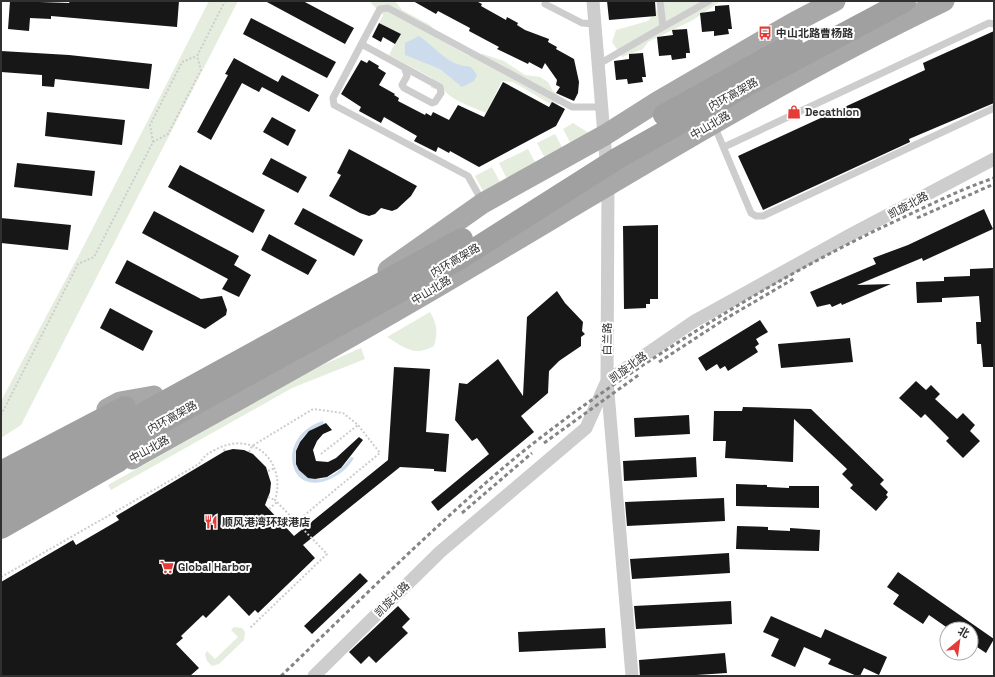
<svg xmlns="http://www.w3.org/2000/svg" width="995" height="677" viewBox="0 0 995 677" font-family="'Space Grotesk','Noto Sans SC',sans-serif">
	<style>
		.green { fill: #e5eddf }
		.water { fill: #ccdcec }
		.building { fill: #171717 }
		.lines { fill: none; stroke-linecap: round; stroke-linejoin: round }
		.path { stroke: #cdcdcd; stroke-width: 2; stroke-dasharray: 2 2; stroke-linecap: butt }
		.service { stroke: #cdcdcd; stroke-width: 7 }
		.minor { stroke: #cdcdcd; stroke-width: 13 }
		.primary { stroke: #a8a8a8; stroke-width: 21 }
		.trunk { stroke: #a0a0a0; stroke-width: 22 }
		.rail { stroke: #858585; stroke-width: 3; stroke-dasharray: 4 3; stroke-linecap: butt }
		.trunk-bridge { stroke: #a0a0a0; stroke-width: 22 }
		.labels { text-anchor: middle; stroke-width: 4; stroke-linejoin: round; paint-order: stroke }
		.poi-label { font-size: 11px; font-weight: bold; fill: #303030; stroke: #fff; text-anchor: start }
		.street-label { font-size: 11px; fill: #303030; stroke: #fff }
	</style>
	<rect width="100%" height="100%" fill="#fff"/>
	<!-- green -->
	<path class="green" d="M 209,1 L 238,1 L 21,425 L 1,438 L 1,401 L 80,253 Z
		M 372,1 L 395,1 L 402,10 L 430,25 L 441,36 L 439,39 L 469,56 L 483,54 L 504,61 L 525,75 L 540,77 L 548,82 L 553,91 L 560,97 L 559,104 L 552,105 L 513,82 L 502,81 L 486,113 C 475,108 451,100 445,91 L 431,88 L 432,78 L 389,55 L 400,34 L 379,23 L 383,15 L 371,3 Z
		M 664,1 L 721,1 L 693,20 L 648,42 L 643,49 L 622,57 L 612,42 L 616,30 L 648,21 Z
		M 573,123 L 589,133 L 571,144 L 563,129 Z
		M 555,134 L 563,149 L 545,158 L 537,143 Z
		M 528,149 L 536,164 L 507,179 L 499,163 Z
		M 492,167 L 500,182 L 483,191 L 475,176 Z
		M 430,312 C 437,324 438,332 434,346 C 414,357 405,348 387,337 Z
		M 361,348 L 365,359 L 292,388 L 111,490 L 108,485 L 320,366 Z
		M 234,627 L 242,628 L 245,632 L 244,640 L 219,664 L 212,666 L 207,661 L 205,654 L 207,651 L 215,659 L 238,637 L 231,630 Z"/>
	<!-- water -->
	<path class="water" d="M 419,36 C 433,45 443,60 460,65 C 471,68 469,63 477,75 L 474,81 L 462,87 L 440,69 L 405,55 L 405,43 Z
		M 323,421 L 324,424 C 266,444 309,515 351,457 L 354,458 C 349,467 341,474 332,478 C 287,501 275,435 323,421 Z"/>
	<!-- building -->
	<path class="building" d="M 10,1 L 69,3 L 70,1 L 179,1 L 177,27 L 51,16 L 51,19 L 30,18 L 29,31 L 8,29 Z
		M 265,1 L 303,1 L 354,28 L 345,44 Z
		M 413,1 L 476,1 L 482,4 L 481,6 L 506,20 L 507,17 L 518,23 L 517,25 L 525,30 L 549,39 L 548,42 L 557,47 L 556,49 L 574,59 L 579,82 L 578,93 L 574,101 L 556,93 L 560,87 L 556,85 L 557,80 L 545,63 L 542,69 L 529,62 L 528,64 L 497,49 L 499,47 L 469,31 L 470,28 L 438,11 L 436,14 Z
		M 607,1 L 655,1 L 656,16 L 609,20 Z
		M 729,5 L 732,29 L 728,29 L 729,34 L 714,36 L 714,31 L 702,32 L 700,13 L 715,11 L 715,6 Z
		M 251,18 L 336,62 L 327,78 L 243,34 Z
		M 379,23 L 401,34 L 395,44 L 383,37 L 381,42 L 372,37 Z
		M 687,29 L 690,53 L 686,53 L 686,58 L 672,60 L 671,55 L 659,56 L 657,37 L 673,35 L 672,30 Z
		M 994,31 L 994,103 L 909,139 L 910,142 L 763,210 L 738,156 L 925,70 L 923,63 Z
		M 1,51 L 69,55 L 152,64 L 149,89 L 55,79 L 54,87 L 42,86 L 42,75 L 1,72 Z
		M 643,53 L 646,77 L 642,77 L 643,82 L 628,84 L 627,79 L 616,80 L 614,61 L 629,59 L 629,54 Z
		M 234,58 L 278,82 L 282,75 L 319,95 L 309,112 L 262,87 L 259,92 L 242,83 L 211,140 L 197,132 L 228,75 L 225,74 Z
		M 361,60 L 367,63 L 369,60 L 379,66 L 378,68 L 386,73 L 379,85 L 395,94 L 394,95 L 399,98 L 398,101 L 425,115 L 426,113 L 431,116 L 433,112 L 449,120 L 458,105 L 484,117 L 503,82 L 549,107 L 552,102 L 565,109 L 556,126 L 479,167 L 450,151 L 449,153 L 438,147 L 436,152 L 414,141 L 417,136 L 384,117 L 381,123 L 359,111 L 361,107 L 341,94 Z
		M 47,112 L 125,120 L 122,145 L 45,136 Z
		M 272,117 L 296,130 L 288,146 L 263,132 Z
		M 349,149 L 417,186 L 411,196 L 397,209 L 392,211 L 381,208 L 375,214 L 369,216 L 360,213 L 329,196 L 341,175 L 337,173 Z
		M 271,158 L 307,177 L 298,193 L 262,174 Z
		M 17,163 L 95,171 L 92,196 L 14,187 Z
		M 180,165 L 265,210 L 253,233 L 168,187 Z
		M 303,208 L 363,240 L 354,256 L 294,224 Z
		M 984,209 L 993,229 L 923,261 L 922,258 L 857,285 L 891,284 L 842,305 L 841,303 L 832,307 L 830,304 L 817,307 L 810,292 L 876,264 L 873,258 L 908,245 Z
		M 154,211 L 239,256 L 234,265 L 251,275 L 239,297 L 222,289 L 228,279 L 142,233 Z
		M 1,218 L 71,225 L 68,250 L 1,243 Z
		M 658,225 L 658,299 L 650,299 L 650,304 L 646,304 L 646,308 L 624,309 L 623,226 Z
		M 269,234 L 317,260 L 308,275 L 261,250 Z
		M 127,260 L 201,299 L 222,296 L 227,310 L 226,315 L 205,329 L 203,328 L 115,283 Z
		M 994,268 L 994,367 L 983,367 L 981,344 L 977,344 L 976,322 L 981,322 L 979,296 L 942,298 L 942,302 L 917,303 L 916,282 L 944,281 L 944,277 L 970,276 L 970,269 Z
		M 557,291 L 565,303 L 583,322 L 582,331 L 585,334 L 581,337 L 581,346 L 559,361 L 549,371 L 548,393 L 521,416 L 534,432 L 438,511 L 431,502 L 489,454 L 477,438 L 472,441 L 455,420 L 459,383 L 467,384 L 498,359 L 523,396 L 527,317 Z
		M 110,308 L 153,331 L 143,351 L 100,328 Z
		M 760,320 L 768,332 L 756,339 L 759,344 L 755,347 L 758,352 L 728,371 L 725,366 L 720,369 L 717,364 L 706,371 L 698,358 Z
		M 850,338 L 853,362 L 781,368 L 778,344 Z
		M 394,367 L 430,369 L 426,432 L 449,434 L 446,472 L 434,471 L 434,469 L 400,467 L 303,545 L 315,558 L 258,613 L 255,610 L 249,616 L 229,595 L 206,618 L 203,615 L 181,636 L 183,638 L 176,644 L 199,668 L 190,676 L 1,676 L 1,582 L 73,540 L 76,545 L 119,520 L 116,516 L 225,451 L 233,449 L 244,450 L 253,454 L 266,467 L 271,483 L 270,492 L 265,505 L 294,536 L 388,460 Z
		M 916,381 L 926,390 L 931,385 L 940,394 L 935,399 L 957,419 L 963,413 L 975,425 L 970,431 L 980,441 L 963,458 L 946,441 L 949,438 L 925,414 L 921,418 L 899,398 Z
		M 743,407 L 811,409 L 884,480 L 880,484 L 888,492 L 886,495 L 888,497 L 876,511 L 850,488 L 853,485 L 842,474 L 847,469 L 794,419 L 793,462 L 725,458 L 726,441 L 713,441 L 714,411 L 742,411 Z
		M 689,415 L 690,434 L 635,437 L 634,418 Z
		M 326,423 L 332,430 L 323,434 L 317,441 L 313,450 L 316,461 L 328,462 L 336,458 L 359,437 L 363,440 L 341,468 L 327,477 L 315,479 L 308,478 L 299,470 L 296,464 L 296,451 L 300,442 L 309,431 Z
		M 696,457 L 697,477 L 624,481 L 623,461 Z
		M 736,484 L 767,485 L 767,487 L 789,488 L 789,486 L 819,486 L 819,508 L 736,506 Z
		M 724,498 L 725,521 L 627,526 L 625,502 Z
		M 737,526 L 768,527 L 768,530 L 790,531 L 790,528 L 820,530 L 819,551 L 736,549 Z
		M 729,553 L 730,573 L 632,579 L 630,559 Z
		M 898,572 L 994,639 L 986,653 L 971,643 L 971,629 L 949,629 L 929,615 L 923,624 L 893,604 L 899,595 L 887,587 Z
		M 360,573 L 368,581 L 312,634 L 304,626 Z
		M 731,601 L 732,624 L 636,629 L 634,606 Z
		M 398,606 L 410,619 L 402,627 L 408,633 L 376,663 L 369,656 L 361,664 L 349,652 Z
		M 771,616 L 821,638 L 825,629 L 887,657 L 879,675 L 864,668 L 860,676 L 857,676 L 828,664 L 831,659 L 804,647 L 795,667 L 771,656 L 779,639 L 763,632 Z
		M 605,628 L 606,648 L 519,652 L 518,632 Z
		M 725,653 L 727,673 L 681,676 L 640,676 L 639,660 Z"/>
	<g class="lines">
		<!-- path -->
		<path class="path" d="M 153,142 L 150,125 L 182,62 L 197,56
			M 1,415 L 78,264 L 94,257 L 153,142 L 168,134 L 201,70 L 197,56 L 225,1
			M 221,446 L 225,451
			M 249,452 L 252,446 L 313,409 L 343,413 L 358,425 L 380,453 L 296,522
			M 321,454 L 358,425
			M 268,471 L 275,468
			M 268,497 L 275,500
			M 269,509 L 277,502
			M 1,577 L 199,464 C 203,457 208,453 215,450 C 252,429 287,461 275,500 L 327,554 L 250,628"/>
		<!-- service -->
		<path class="service" d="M 660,1 L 663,27 L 709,1
			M 545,4 L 582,23 L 595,24
			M 363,41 L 333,98 L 334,105 L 468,176 L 482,201
			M 599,64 L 663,27
			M 405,69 L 407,76 L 402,85 L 404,88 L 432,103 L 435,102 L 441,93 L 440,87 L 363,45 L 363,41 L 380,9 L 388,8 L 572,107 L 603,107
			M 714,125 L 751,213 L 756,216 L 763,216 L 994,108
			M 724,147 L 989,23 L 994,24"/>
		<!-- minor -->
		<path class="minor" d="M 593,1 L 608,184 L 607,381 L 632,676
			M 314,676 L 440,552 L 586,428 L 607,381 L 693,322 L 850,235 L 994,159"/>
		<!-- primary -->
		<path class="primary" d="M 388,270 L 483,203 L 605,135 L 657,102 L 793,23 L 835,1
			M 107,409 L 120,402 L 154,396
			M 132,459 C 223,408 315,358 406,305 C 584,202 758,90 944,1"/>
		<!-- trunk -->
		<path class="trunk" d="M 1,528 L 117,462 L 150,436"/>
		<!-- rail -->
		<path class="rail" d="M 917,218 L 994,184
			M 659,362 L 725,319 L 795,278
			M 544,443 L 640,374
			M 462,513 L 532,453
			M 281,676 C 352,608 422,538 496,474 C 547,430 603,391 660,354 C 734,306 809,262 889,224 C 924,208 958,190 994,178"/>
		<!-- trunk-bridge -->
		<path class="trunk-bridge" d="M 664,115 L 792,44
			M 1,472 L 125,407
			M 1,494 L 160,404 L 462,239
			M 1,513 L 113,449 L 459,259 L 618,158 L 753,82 L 905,1"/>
	</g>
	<!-- icons -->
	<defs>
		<g id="bus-bare" transform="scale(1.08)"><path d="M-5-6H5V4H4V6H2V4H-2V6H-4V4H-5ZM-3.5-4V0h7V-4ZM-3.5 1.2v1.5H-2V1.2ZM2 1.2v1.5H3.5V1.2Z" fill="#e43b36" stroke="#fff" stroke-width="2.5" paint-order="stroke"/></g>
		<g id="shop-bare" transform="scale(1.08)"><path d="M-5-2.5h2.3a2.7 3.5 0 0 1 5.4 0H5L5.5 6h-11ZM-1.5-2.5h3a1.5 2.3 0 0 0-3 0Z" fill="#e43b36" stroke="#fff" stroke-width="2.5" paint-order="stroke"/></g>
		<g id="restaurant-bare" transform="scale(1.08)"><path d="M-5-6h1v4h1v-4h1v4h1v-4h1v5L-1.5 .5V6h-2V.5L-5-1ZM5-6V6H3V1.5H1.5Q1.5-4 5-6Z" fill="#e43b36" stroke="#fff" stroke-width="2.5" paint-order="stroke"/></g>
		<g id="supermarket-bare" transform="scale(1.08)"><path d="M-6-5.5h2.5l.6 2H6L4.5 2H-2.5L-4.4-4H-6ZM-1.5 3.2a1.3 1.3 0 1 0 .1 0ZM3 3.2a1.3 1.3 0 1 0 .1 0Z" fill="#e43b36" stroke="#fff" stroke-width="2.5" paint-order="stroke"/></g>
	</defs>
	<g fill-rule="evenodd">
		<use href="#bus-bare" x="765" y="33"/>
		<use href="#shop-bare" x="794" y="112"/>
		<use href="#restaurant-bare" x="211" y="522"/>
		<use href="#supermarket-bare" x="167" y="567"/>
	</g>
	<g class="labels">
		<!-- poi labels -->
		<g class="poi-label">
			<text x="776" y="37">中山北路曹杨路</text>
			<text x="805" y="116">Decathlon</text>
			<text x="222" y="526">顺风港湾环球港店</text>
			<text x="178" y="571">Global Harbor</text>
		</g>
		<!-- street labels -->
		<g class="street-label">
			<text transform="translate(733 94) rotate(-29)" y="4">内环高架路</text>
			<text transform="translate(710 125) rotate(-30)" y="4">中山北路</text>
			<text transform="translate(908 205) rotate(-28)" y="4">凯旋北路</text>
			<text transform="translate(455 260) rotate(-30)" y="4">内环高架路</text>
			<text transform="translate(431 290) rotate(-31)" y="4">中山北路</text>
			<text transform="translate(607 339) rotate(-89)" y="4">白兰路</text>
			<text transform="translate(628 367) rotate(-36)" y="4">凯旋北路</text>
			<text transform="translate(172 417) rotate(-29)" y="4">内环高架路</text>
			<text transform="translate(149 449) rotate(-29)" y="4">中山北路</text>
			<text transform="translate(392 599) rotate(-45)" y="4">凯旋北路</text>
		</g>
	</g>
	<!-- border -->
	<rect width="995" height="677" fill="none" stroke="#303030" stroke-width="4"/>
	<!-- north arrow -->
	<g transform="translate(959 641) rotate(29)"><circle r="19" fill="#ffffff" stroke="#acacac"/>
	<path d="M0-3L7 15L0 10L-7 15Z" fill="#e43b36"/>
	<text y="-6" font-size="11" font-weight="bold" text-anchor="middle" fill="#303030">北</text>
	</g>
</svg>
